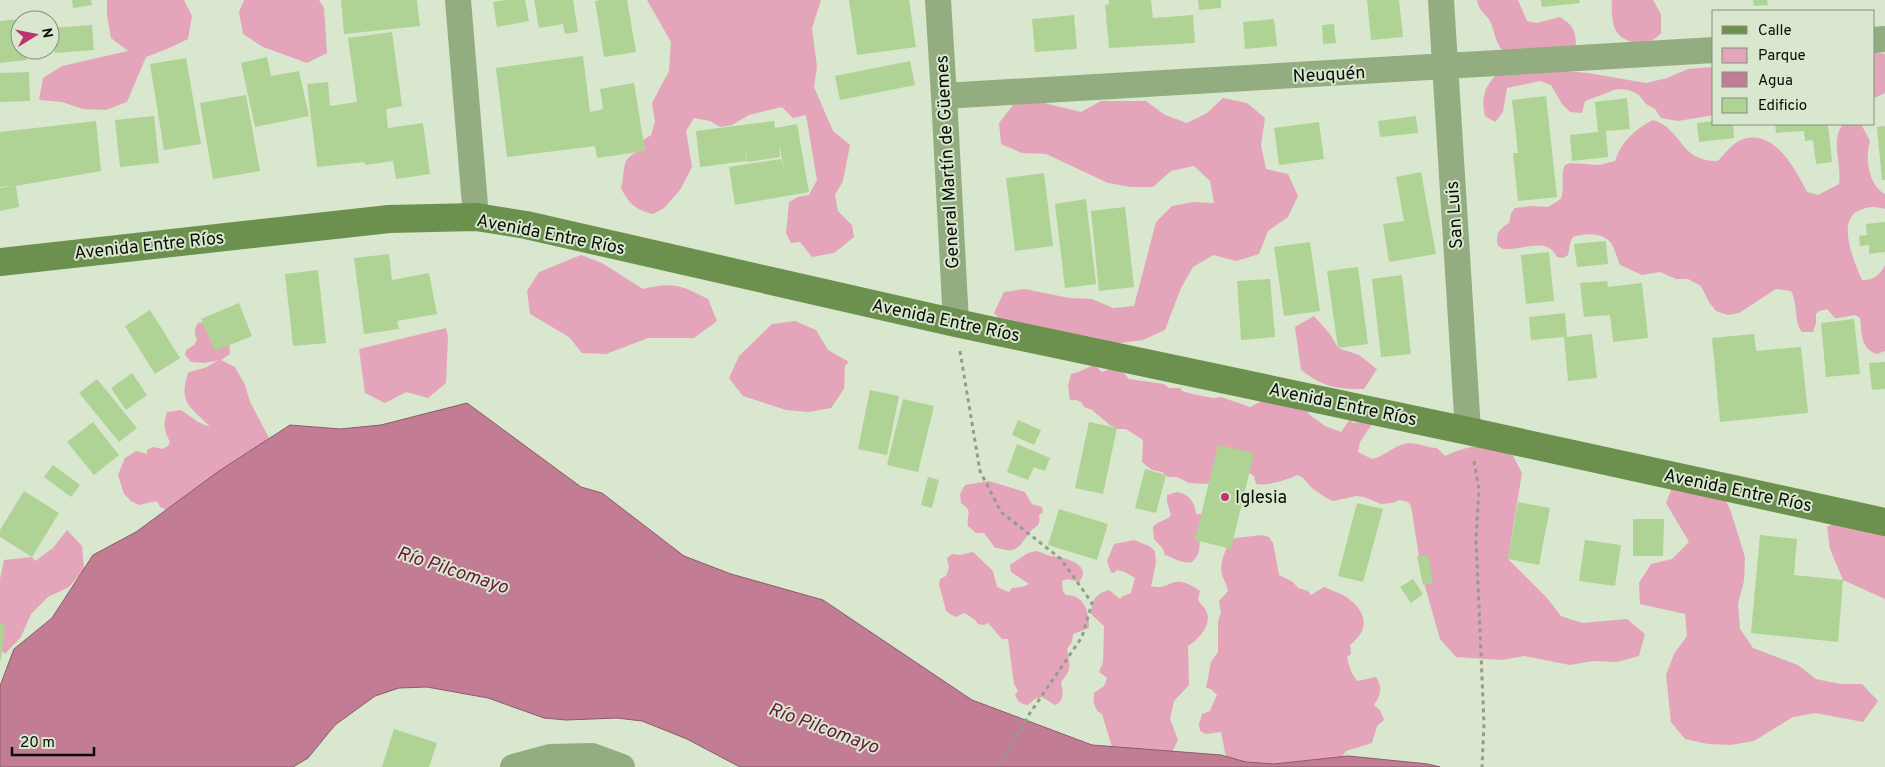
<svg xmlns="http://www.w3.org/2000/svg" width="1885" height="767" viewBox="0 0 1885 767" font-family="Overpass,sans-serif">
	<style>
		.green { fill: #e4a5ba }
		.water { fill: #c27d95; stroke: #8a5b6a }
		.building { fill: #afd395 }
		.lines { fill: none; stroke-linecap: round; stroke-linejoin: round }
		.path { stroke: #929e8a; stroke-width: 3; stroke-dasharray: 4 4; stroke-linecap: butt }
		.street { stroke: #93ac80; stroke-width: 26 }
		.secondary { stroke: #6c914f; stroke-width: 28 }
		.poi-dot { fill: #bb3371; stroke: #d8e7cd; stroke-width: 2 }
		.labels { text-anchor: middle; stroke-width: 4; stroke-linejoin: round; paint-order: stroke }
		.street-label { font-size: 18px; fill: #080d05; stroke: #d8e7cd }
		.poi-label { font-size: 18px; fill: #080d05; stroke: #d8e7cd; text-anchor: start }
		.water-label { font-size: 19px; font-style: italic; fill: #69163d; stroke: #d8e7cd }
	</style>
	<rect width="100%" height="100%" fill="#d8e7cd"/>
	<!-- green -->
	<path class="green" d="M 107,0 L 184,0 L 192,16 L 188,39 L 167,49 L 146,57 L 127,102 L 106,110 L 83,109 L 62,102 L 39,100 L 43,78 L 62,66 L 128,51 L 111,38 L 107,16 Z
		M 244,0 L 319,0 L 324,8 L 327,53 L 307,63 L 263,47 L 243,34 L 239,12 Z
		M 647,0 L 821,0 L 812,28 L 817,67 L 814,87 L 833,131 L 850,145 L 843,181 L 835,195 L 838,211 L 852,225 L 854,237 L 834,253 L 812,257 L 800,242 L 791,243 L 786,233 L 789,202 L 798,197 L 809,195 L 817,180 L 806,115 L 793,118 L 782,107 L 749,115 L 732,125 L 720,127 L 710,121 L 694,118 L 686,131 L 692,167 L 680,190 L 664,208 L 653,214 C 636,210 629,204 621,188 C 627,164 618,160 645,148 L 642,141 L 651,135 L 655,122 L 652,103 L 669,71 L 671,42 Z
		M 1477,0 L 1518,0 L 1527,21 L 1537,23 L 1560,17 C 1573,25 1576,31 1576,46 L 1504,52 C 1496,44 1495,34 1491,23 C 1487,14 1479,12 1477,0 Z
		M 1612,0 L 1653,0 L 1661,14 L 1661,33 C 1650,47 1623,46 1615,29 C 1612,21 1611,8 1612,0 Z
		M 1874,52 L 1885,54 L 1885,93 L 1874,98 Z
		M 1714,67 L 1714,115 L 1678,121 L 1661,118 L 1655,109 L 1646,104 L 1639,95 L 1629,90 L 1617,89 L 1585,101 L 1582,113 L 1570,112 L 1562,104 L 1551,85 L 1540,81 L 1507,88 L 1503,112 L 1495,122 L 1485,116 C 1481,98 1484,88 1496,75 L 1565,71 L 1588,73 L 1646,83 L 1667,78 L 1688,69 Z
		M 1223,98 L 1247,103 L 1265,118 L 1261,145 L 1266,169 L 1288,174 L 1298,196 L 1288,217 L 1268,231 L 1259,254 L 1236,261 L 1213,255 L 1193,267 L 1181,288 L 1165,330 L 1143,340 L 1098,346 L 1010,329 L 994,313 L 1004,292 L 1025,289 L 1069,298 L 1092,299 L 1113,308 L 1134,306 L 1156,222 L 1172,206 L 1193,202 L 1214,203 L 1210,181 L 1194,166 L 1171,171 L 1153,187 L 1131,187 L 1108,183 L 1046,154 L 1022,153 L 1001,144 L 999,123 L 1013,105 L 1036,101 L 1081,112 L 1101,101 L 1146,101 L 1165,115 L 1187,123 L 1207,113 Z
		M 1653,120 C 1683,129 1679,162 1718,161 C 1724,154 1730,147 1737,142 C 1771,123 1795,168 1807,192 L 1818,195 L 1839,184 C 1842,164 1830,141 1843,124 L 1861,124 L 1870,141 C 1865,157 1868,185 1885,194 L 1885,209 C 1875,206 1868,206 1858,211 C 1836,222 1855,263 1862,280 C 1873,281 1880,275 1885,265 L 1885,351 L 1877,354 C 1860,349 1862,332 1860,318 L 1855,315 L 1838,318 L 1835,318 L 1827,309 L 1819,311 L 1816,314 L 1816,323 L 1813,332 L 1802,332 C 1794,323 1798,304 1791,291 L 1776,289 L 1739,313 L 1728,315 L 1716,311 L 1709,302 L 1701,286 L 1688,279 L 1676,279 L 1660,272 L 1642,275 L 1620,265 C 1617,258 1615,249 1611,243 C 1603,232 1584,233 1573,237 L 1570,243 L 1568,255 L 1563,258 L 1557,257 C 1548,237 1525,249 1509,249 L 1503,249 L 1498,246 C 1495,234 1499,229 1509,223 L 1511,213 L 1515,208 L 1531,206 L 1548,207 L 1561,199 C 1565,187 1560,176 1565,165 L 1570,163 L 1599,165 L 1615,161 C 1621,142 1635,129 1653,120 Z
		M 581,255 L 602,263 L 643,289 C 674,282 680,285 708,299 L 717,321 L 694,338 L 648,338 L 606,354 L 582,353 L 569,337 L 530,314 L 527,291 L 539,272 Z
		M 1314,316 L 1330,334 L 1338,348 L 1359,355 L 1377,369 L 1364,389 C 1335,389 1324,387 1301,370 L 1295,327 Z
		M 795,321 L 816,330 L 828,350 L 849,362 L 845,366 L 844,389 L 831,408 L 809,412 L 786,410 L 743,396 L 729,378 L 739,356 L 772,324 Z
		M 205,322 L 229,341 L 230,354 L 221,360 L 235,367 L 245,385 L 250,402 L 269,438 L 271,446 L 173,513 L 160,507 L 157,501 L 139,505 L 131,501 L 124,494 L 118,475 L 125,458 L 136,451 L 147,454 L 147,450 L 153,447 L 162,449 L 168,446 L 170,442 C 164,431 163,424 167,412 L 181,410 L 198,422 L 210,427 C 191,406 178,405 188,373 C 194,370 198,370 204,368 C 209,367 213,362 219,360 L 205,363 L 191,362 L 185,355 L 186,350 L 194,345 L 197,340 C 194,333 194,330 198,323 Z
		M 446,328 L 448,336 L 446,383 L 428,398 L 406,392 L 385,403 L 365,393 L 359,349 Z
		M 1094,365 L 1102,372 L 1110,369 L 1122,371 L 1129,379 L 1164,384 L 1169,388 L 1180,388 L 1182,391 L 1192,394 L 1213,398 L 1221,397 L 1250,407 L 1260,402 L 1271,391 L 1302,406 L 1311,416 L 1325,426 L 1341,432 L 1350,419 L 1353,423 L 1362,422 L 1372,424 L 1360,442 L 1358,452 L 1372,459 C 1383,457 1391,448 1401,445 C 1414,440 1425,448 1437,448 L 1445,456 C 1470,444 1485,444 1511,452 L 1522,473 L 1508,559 L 1547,598 L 1561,616 L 1582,623 L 1627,619 L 1645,634 L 1639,656 L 1617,662 L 1593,661 L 1570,665 L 1524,656 L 1502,660 L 1456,657 L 1440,639 L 1422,576 L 1411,506 L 1408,502 L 1399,500 L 1392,503 L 1381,504 L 1364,497 L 1356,496 L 1333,501 L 1328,499 L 1313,489 L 1302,477 L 1297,475 C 1288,480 1266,486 1256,484 L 1254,476 L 1248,472 L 1220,481 L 1205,484 L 1189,483 L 1177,477 L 1168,477 L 1162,472 L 1152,470 L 1142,462 L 1143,440 L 1126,429 L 1117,429 L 1110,425 L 1092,410 L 1084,407 L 1081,402 L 1076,400 L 1070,400 L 1068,386 L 1071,374 C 1080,372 1086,368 1094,365 Z
		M 989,481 L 1025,492 L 1032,504 L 1042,507 L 1043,512 L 1039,515 C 1041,526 1037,525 1031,531 C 1026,537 1022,545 1015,549 C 1008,553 1001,547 995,548 L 984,533 L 976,533 L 968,526 C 966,512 974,512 961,503 L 960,494 L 965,485 Z
		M 1674,483 L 1718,487 L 1730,509 L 1745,557 L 1744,581 L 1738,604 L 1740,629 L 1753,648 L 1798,665 L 1816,679 L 1840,684 L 1862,684 L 1878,701 L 1863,722 L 1816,713 L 1793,717 L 1754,741 L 1731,745 L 1708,744 L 1685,739 L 1671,722 L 1666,675 L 1674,654 L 1687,636 L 1685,614 L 1640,604 L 1639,583 L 1651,564 L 1672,559 L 1689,542 L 1666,503 Z
		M 1177,492 C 1189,494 1195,502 1196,514 L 1201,514 L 1204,521 C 1202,525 1200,530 1200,534 C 1199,545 1202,553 1192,562 C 1181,564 1175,558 1165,555 L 1163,549 L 1154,539 L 1153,527 C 1159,520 1167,521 1171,515 L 1167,502 L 1167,495 Z
		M 1848,516 L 1885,525 L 1885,599 L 1843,580 L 1830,549 L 1827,527 Z
		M 67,530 L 82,546 L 84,569 L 69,587 L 48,597 L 31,614 L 21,637 L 5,654 L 0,649 L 0,579 L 4,560 L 32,557 L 35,561 L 53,548 Z
		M 1262,535 L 1269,537 L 1273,543 L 1279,575 L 1293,582 L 1298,588 L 1308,591 L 1311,595 L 1324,587 C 1332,591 1342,593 1349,599 C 1368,614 1369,630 1350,645 L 1351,654 L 1347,657 C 1349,665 1351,675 1358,681 L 1376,677 C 1383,687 1381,695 1374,705 L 1380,710 L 1384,720 L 1377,726 L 1372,743 L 1346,751 L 1334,767 L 1228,767 L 1221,732 L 1206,734 L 1200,731 L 1199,724 L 1202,714 L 1210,711 L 1217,695 L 1211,689 L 1206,688 L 1211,662 L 1218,652 L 1218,621 L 1221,613 L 1219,601 L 1228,591 C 1227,585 1224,580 1222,575 C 1219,563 1225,553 1229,542 L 1235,538 Z
		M 1134,540 L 1149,546 L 1155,551 L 1156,563 L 1151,586 C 1171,592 1171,570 1200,591 L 1198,600 C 1201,605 1206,608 1207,613 C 1211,626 1198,640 1188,646 L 1189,685 L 1174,701 L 1170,719 L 1178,740 L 1172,752 L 1112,747 L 1102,714 C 1094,710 1093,702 1094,693 L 1104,686 L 1107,678 L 1099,672 L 1103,662 L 1104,626 L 1091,614 C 1091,601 1096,593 1109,590 L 1120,599 L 1123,596 L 1131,593 L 1135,578 L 1125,572 L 1117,570 L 1114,573 L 1111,572 L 1107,561 L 1114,544 Z
		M 1036,551 C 1041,552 1046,555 1051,556 C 1063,557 1094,564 1079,582 L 1068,579 L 1062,581 L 1063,592 L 1066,595 C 1085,595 1089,612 1089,628 L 1073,634 L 1072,642 L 1067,649 C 1070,665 1072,669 1061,682 C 1063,692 1065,700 1055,705 L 1042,697 L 1035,699 L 1028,705 C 1021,704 1018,702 1015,695 L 1018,691 L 1014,684 L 1008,639 L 1002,639 L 988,623 L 984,625 L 978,624 L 975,620 L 965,613 L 955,617 L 946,611 L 939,584 L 940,579 L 946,576 L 949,568 L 947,558 L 952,554 L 960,555 L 973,552 L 993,571 L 997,587 L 1009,592 L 1012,588 L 1022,587 L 1029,584 L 1011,572 L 1010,565 L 1028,553 Z"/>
	<!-- water -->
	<path class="water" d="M 467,403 L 581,487 L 602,493 L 684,556 L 731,574 L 823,600 L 972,700 L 1092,745 L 1221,755 L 1246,762 L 1274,764 L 1348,756 L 1428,764 L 1440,767 L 740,767 L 687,739 L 642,721 L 617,718 L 566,720 L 544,718 L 488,698 L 427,687 L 399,688 L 375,696 L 335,725 L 308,758 L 293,767 L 0,767 L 0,686 L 14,649 L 52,618 L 93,555 L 136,532 L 219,471 L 290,425 L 340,429 L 381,425 Z"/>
	<!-- building -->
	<path class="building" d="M 72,0 L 91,0 L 92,5 L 73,8 Z
		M 341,0 L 417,0 L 420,26 L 344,34 Z
		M 505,0 L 525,0 L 529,21 L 497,27 L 493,2 Z
		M 534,0 L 573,0 L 578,32 L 565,34 L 563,24 L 539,28 Z
		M 601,0 L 627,0 L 636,52 L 604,57 L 595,1 Z
		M 849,0 L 909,0 L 916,47 L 857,55 Z
		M 1109,0 L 1151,0 L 1153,18 L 1193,15 L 1195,43 L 1109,48 L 1105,5 L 1109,4 Z
		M 1198,0 L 1221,0 L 1221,8 L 1199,10 Z
		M 1367,0 L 1399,0 L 1403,37 L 1371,40 Z
		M 1541,0 L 1579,0 L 1580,3 L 1542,7 Z
		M 1753,0 L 1767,0 L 1768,5 L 1754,6 Z
		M 1074,15 L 1077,49 L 1035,52 L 1032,19 Z
		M 20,19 L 20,50 L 26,50 L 27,60 L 0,63 L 0,21 Z
		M 1274,19 L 1277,46 L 1245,49 L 1243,22 Z
		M 1334,24 L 1336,43 L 1323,44 L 1322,25 Z
		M 92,25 L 94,50 L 55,53 L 52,28 Z
		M 392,32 L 402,106 L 386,109 L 388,128 L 423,123 L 430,174 L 396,179 L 393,161 L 365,165 L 365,162 L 317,167 L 307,84 L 328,82 L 330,106 L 357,102 L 348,38 Z
		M 583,56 L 590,112 L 603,109 L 600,89 L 634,83 L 645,151 L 597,158 L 595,146 L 507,157 L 496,68 Z
		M 267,57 L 271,76 L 299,71 L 309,116 L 255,127 L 241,63 Z
		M 186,58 L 201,144 L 164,150 L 150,64 Z
		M 910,61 L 915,85 L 840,100 L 835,76 Z
		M 29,72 L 30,101 L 0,102 L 0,73 Z
		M 246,95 L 260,171 L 213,179 L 200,103 Z
		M 1546,96 L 1557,197 L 1518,201 L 1513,153 L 1518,153 L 1512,100 Z
		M 1627,98 L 1630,129 L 1606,131 L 1608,157 L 1572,161 L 1570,135 L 1598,132 L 1595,102 Z
		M 154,116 L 159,163 L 120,167 L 115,120 Z
		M 1416,116 L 1418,133 L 1380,137 L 1378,121 Z
		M 96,121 L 101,171 L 16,186 L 19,207 L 0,211 L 0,188 L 13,186 L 0,187 L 0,132 Z
		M 774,121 L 775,128 L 797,124 L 809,192 L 735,205 L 729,167 L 781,159 L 784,169 L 779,144 L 780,157 L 747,162 L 745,148 L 746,161 L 700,167 L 696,131 Z
		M 1714,121 L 1714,124 L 1733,124 L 1734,138 L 1699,142 L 1697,123 Z
		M 1319,122 L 1324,159 L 1279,165 L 1274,128 Z
		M 1775,124 L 1828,124 L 1832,162 L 1816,164 L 1813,140 L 1805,141 L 1804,131 L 1776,133 Z
		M 1885,126 L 1885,180 L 1882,180 L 1877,127 Z
		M 1421,172 L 1436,254 L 1389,262 L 1383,224 L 1404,221 L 1396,177 Z
		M 1044,173 L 1053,246 L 1015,251 L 1006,178 Z
		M 1086,199 L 1096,284 L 1065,288 L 1055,204 Z
		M 1125,207 L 1134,287 L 1099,291 L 1091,211 Z
		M 1885,222 L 1885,252 L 1869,254 L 1869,245 L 1860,246 L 1859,236 L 1867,235 L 1866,224 Z
		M 1606,241 L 1608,264 L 1577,267 L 1574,244 Z
		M 1310,242 L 1320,311 L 1284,316 L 1274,247 Z
		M 1549,252 L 1554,301 L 1526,304 L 1521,255 Z
		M 389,254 L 392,280 L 429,273 L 437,314 L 397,321 L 399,329 L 364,334 L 354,258 Z
		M 1358,267 L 1368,344 L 1338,348 L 1327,271 Z
		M 318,270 L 326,343 L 293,346 L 285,274 Z
		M 1402,275 L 1411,354 L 1381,357 L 1372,279 Z
		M 1270,279 L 1275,337 L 1241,340 L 1237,281 Z
		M 1607,281 L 1608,287 L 1642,283 L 1648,338 L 1613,342 L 1610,315 L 1584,317 L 1580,283 Z
		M 239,303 L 252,336 L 215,351 L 201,319 Z
		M 150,310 L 180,358 L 155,374 L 125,326 Z
		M 1565,313 L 1567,337 L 1592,334 L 1597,378 L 1568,381 L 1564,337 L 1531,340 L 1529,317 Z
		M 1854,319 L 1860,374 L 1826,377 L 1821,323 Z
		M 1754,334 L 1756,351 L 1801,347 L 1808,413 L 1720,422 L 1712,338 Z
		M 1885,362 L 1885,389 L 1872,390 L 1869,363 Z
		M 132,373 L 147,395 L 126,410 L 111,388 Z
		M 97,379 L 137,428 L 119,442 L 79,393 Z
		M 870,390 L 899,396 L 887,455 L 858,449 Z
		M 903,399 L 934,406 L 918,472 L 887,465 Z
		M 1018,420 L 1041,430 L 1034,445 L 1012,435 Z
		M 93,422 L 119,455 L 94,475 L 67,442 Z
		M 1089,422 L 1117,428 L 1103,494 L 1075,488 Z
		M 1017,444 L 1050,458 L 1045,471 L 1034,467 L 1028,480 L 1007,472 Z
		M 1218,445 L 1254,453 L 1231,549 L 1195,540 Z
		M 53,465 L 80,485 L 71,497 L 44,477 Z
		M 1145,469 L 1166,475 L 1156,513 L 1135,508 Z
		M 928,477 L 939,480 L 932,508 L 921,505 Z
		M 24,491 L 59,513 L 32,557 L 0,537 L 0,530 Z
		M 1518,502 L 1550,508 L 1539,565 L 1508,559 Z
		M 1357,503 L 1383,509 L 1363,582 L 1338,576 Z
		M 1059,509 L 1108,524 L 1097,560 L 1048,545 Z
		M 1633,519 L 1664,519 L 1663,556 L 1633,556 Z
		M 1760,535 L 1797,539 L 1794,575 L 1843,580 L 1838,642 L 1751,633 Z
		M 1585,540 L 1621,545 L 1615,586 L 1579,581 Z
		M 1428,555 L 1433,583 L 1423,585 L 1417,556 Z
		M 1413,579 L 1423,594 L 1411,603 L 1400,587 Z
		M 0,623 L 5,624 L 1,660 L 0,660 Z
		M 394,729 L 437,743 L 429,767 L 382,767 Z"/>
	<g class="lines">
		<!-- path -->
		<path class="path" d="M 960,351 L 980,471 L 1001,512 L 1061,559 L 1092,603 L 1082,637 L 1030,713 L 999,767
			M 1474,461 L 1479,490 L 1476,538 L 1484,724 L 1482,767"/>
		<!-- street -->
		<path class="street" d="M 458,0 L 476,217
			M 938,0 L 944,96 L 956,323
			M 1441,0 L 1468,431
			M 1874,40 L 1885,39
			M 944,96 L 1714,50
			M 513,767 L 550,757 L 592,756 L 622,767"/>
		<!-- secondary -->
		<path class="secondary" d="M 0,262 L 389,219 L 476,217 L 526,225 L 956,323 L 1468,431 L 1885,522"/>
	</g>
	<!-- markers -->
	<circle class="poi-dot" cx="1225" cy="497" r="5"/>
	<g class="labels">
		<!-- street labels -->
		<g class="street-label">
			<text transform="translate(1329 74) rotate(-3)" y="6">Neuquén</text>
			<text transform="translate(947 162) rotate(-93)" y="6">General Martín de Güemes</text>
			<text transform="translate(1454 215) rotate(-94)" y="6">San Luis</text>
			<text transform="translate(551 234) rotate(11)" y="6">Avenida Entre Ríos</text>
			<text transform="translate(149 245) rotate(-6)" y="6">Avenida Entre Ríos</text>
			<text transform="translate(946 320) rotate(12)" y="6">Avenida Entre Ríos</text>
			<text transform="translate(1343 404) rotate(12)" y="6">Avenida Entre Ríos</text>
			<text transform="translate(1738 490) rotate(12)" y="6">Avenida Entre Ríos</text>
		</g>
		<!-- poi labels -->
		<g class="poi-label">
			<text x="1235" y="503">Iglesia</text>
		</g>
		<!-- water labels -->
		<g class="water-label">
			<text transform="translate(453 569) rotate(18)" y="7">Río Pilcomayo</text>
			<text transform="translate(824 727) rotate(20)" y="7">Río Pilcomayo</text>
		</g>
	</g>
	<!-- legend -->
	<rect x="1712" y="10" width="162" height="115" fill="#d8e7cd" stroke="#85907d"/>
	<rect x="1722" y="26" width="25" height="8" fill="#6c914f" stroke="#85907d"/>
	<text x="1758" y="35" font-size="15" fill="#080d05">Calle</text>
	<rect x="1722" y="48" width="25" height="15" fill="#e4a5ba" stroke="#85907d"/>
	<text x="1758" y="60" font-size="15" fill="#080d05">Parque</text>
	<rect x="1722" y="72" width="25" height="15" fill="#c27d95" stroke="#85907d"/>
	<text x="1758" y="85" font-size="15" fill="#080d05">Agua</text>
	<rect x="1722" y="98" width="25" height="15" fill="#afd395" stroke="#85907d"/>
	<text x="1758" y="110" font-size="15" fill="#080d05">Edificio</text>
	<!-- north arrow -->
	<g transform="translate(35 35) rotate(80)"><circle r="24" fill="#d8e7cd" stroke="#85907d"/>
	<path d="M0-4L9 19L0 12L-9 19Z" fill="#bb3371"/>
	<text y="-8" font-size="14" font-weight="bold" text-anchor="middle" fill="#080d05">N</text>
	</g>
	<!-- scale -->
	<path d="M12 747v8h82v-8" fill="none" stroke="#080d05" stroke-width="2.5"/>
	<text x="20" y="747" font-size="15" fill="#080d05" stroke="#d8e7cd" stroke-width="4" paint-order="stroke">20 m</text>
</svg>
